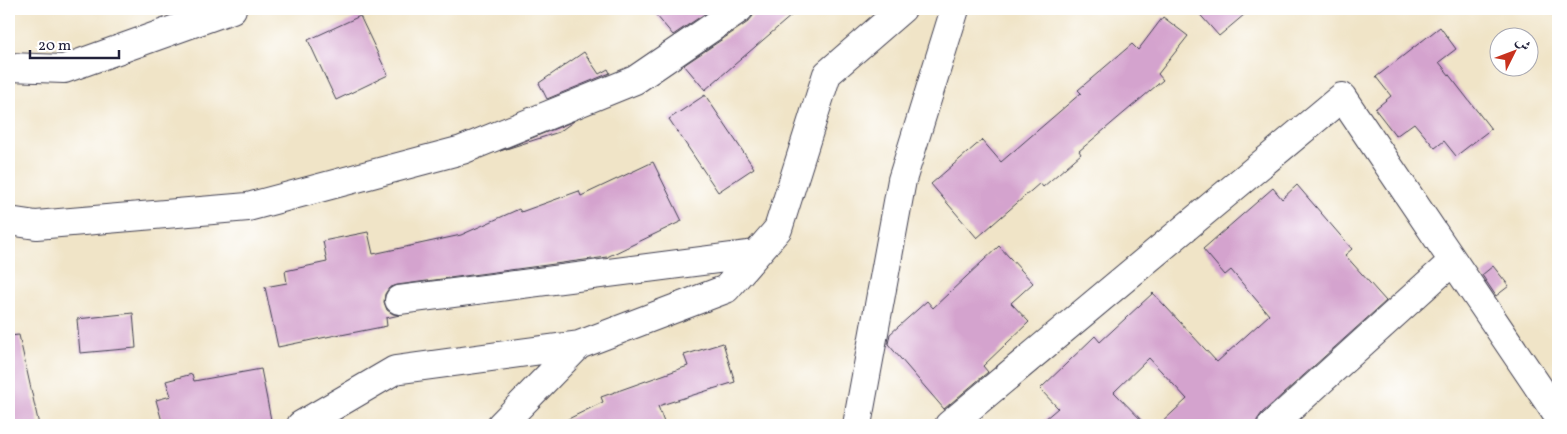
<svg xmlns="http://www.w3.org/2000/svg" width="1567" height="434" viewBox="0 0 1567 434" font-family="Vollkorn,Amiri,serif">
	<style>
		.building { fill: #d4a3ce }
		.lines { fill: none; stroke-linecap: round; stroke-linejoin: round }
		.minor-casing { stroke: #413f50; stroke-width: 30 }
		.minor { stroke: #fff; stroke-width: 28 }
	</style>
	<rect width="100%" height="100%" fill="#fff"/>
	<filter id="ink" filterUnits="userSpaceOnUse"><feTurbulence type="fractalNoise" baseFrequency=".02" numOctaves="2"/><feDisplacementMap in="SourceGraphic" scale="10" xChannelSelector="R" yChannelSelector="G"/><feConvolveMatrix kernelMatrix="1 2 1 2 8 2 1 2 1" color-interpolation-filters="sRGB"/></filter>
	<filter id="wash" filterUnits="userSpaceOnUse"><feTurbulence type="fractalNoise" baseFrequency=".0096" numOctaves="4" result="noise"/><feDisplacementMap in="SourceGraphic" scale="20" xChannelSelector="R" yChannelSelector="G"/><feGaussianBlur stdDeviation="1.12" result="paint"/><feColorMatrix in="noise" values="0 0 0 0 0 0 0 0 0 0 0 0 0 0 0 0 0 1.4 0 .05"/><feComposite in="paint" operator="in"/></filter>
	<g filter="url(#wash)">
		<rect width="100%" height="100%" fill="#f0e4c7"/>
		<g id="blocks">
			<!-- building -->
			<path class="building" d="M 651,9 L 712,9 L 673,35 Z
				M 754,9 L 799,9 L 705,90 L 684,65 L 748,22 L 753,16 Z
				M 1195,9 L 1251,9 L 1219,36 Z
				M 360,16 L 388,75 L 336,100 L 308,40 Z
				M 1163,17 L 1188,36 L 1158,74 L 1163,80 L 1079,151 L 1081,154 L 1043,187 L 1040,183 L 977,238 L 931,184 L 982,140 L 1001,162 L 1081,93 L 1078,90 L 1132,44 L 1138,50 Z
				M 1440,27 L 1456,49 L 1439,62 L 1491,129 L 1456,156 L 1444,141 L 1435,148 L 1414,123 L 1396,136 L 1375,109 L 1391,96 L 1376,77 Z
				M 584,52 L 599,74 L 608,69 L 610,73 L 547,99 L 539,83 Z
				M 705,95 L 754,168 L 718,192 L 669,119 Z
				M 574,121 L 559,132 L 500,151 Z
				M 653,162 L 682,221 L 607,257 L 397,285 L 389,288 L 385,294 L 384,302 L 387,310 L 393,314 L 400,315 L 386,318 L 387,326 L 341,335 L 341,334 L 278,347 L 265,287 L 287,283 L 285,271 L 327,262 L 323,241 L 368,232 L 373,254 L 461,235 L 519,209 L 521,212 L 579,191 L 581,196 Z
				M 1297,185 L 1352,249 L 1345,255 L 1386,301 L 1262,413 L 1257,420 L 1257,425 L 1159,425 L 1187,399 L 1149,358 L 1114,392 L 1146,425 L 1038,425 L 1058,408 L 1040,389 L 1095,336 L 1100,342 L 1153,293 L 1217,362 L 1269,315 L 1231,270 L 1225,275 L 1203,249 L 1273,188 L 1282,199 Z
				M 999,246 L 1033,283 L 1011,303 L 1029,322 L 983,366 L 988,372 L 944,409 L 888,344 L 890,334 L 927,301 L 933,308 Z
				M 1493,266 L 1509,286 L 1496,296 L 1482,275 Z
				M 133,313 L 136,348 L 80,353 L 77,319 Z
				M 19,335 L 39,425 L 13,425 L 9,404 L 9,336 Z
				M 723,343 L 735,382 L 658,406 L 665,425 L 556,425 L 603,402 L 601,397 L 688,366 L 684,355 Z
				M 261,369 L 272,425 L 163,425 L 156,400 L 171,396 L 166,381 L 192,374 L 194,381 Z"/>
		</g>
	</g>
	<g filter="url(#ink)">
		<use href="#blocks" fill-opacity="0" stroke="#413f50" stroke-width="1"/>
		<g class="lines">
			<!-- minor casing -->
			<g class="minor-casing">
				<path id="minor" d="M 9,67 L 64,69 L 232,9
					M 9,221 L 36,225 L 248,207 L 462,150 L 635,80 L 739,9
					M 399,300 L 756,254
					M 301,425 L 395,370 L 579,345
					M 501,425 L 579,345 L 726,289 L 778,229 L 827,74 L 902,9
					M 857,425 L 902,180 L 955,9
					M 949,425 L 1342,97 L 1558,416
					M 1272,425 L 1453,261"/>
			</g>
			<!-- minor -->
			<use href="#minor" class="minor"/>
		</g>
	</g>
	<!-- margin -->
	<rect width="1567" height="434" fill="none" stroke="#fff" stroke-width="30"/>
	<!-- north arrow -->
	<g transform="translate(1514 52) rotate(48)"><circle r="24" fill="#ffffff" stroke="#a7a7b1"/>
	<path d="M0-4L9 19L0 12L-9 19Z" fill="#c8321e"/>
	<text y="-8" font-size="14" font-weight="bold" text-anchor="middle" fill="#22223b">ش</text>
	</g>
	<!-- scale -->
	<path d="M30 50v8h89v-8" fill="none" stroke="#22223b" stroke-width="2.5"/>
	<text x="38" y="50" font-size="15" fill="#22223b" stroke="#ffffff" stroke-width="4" paint-order="stroke">20 m</text>
</svg>
